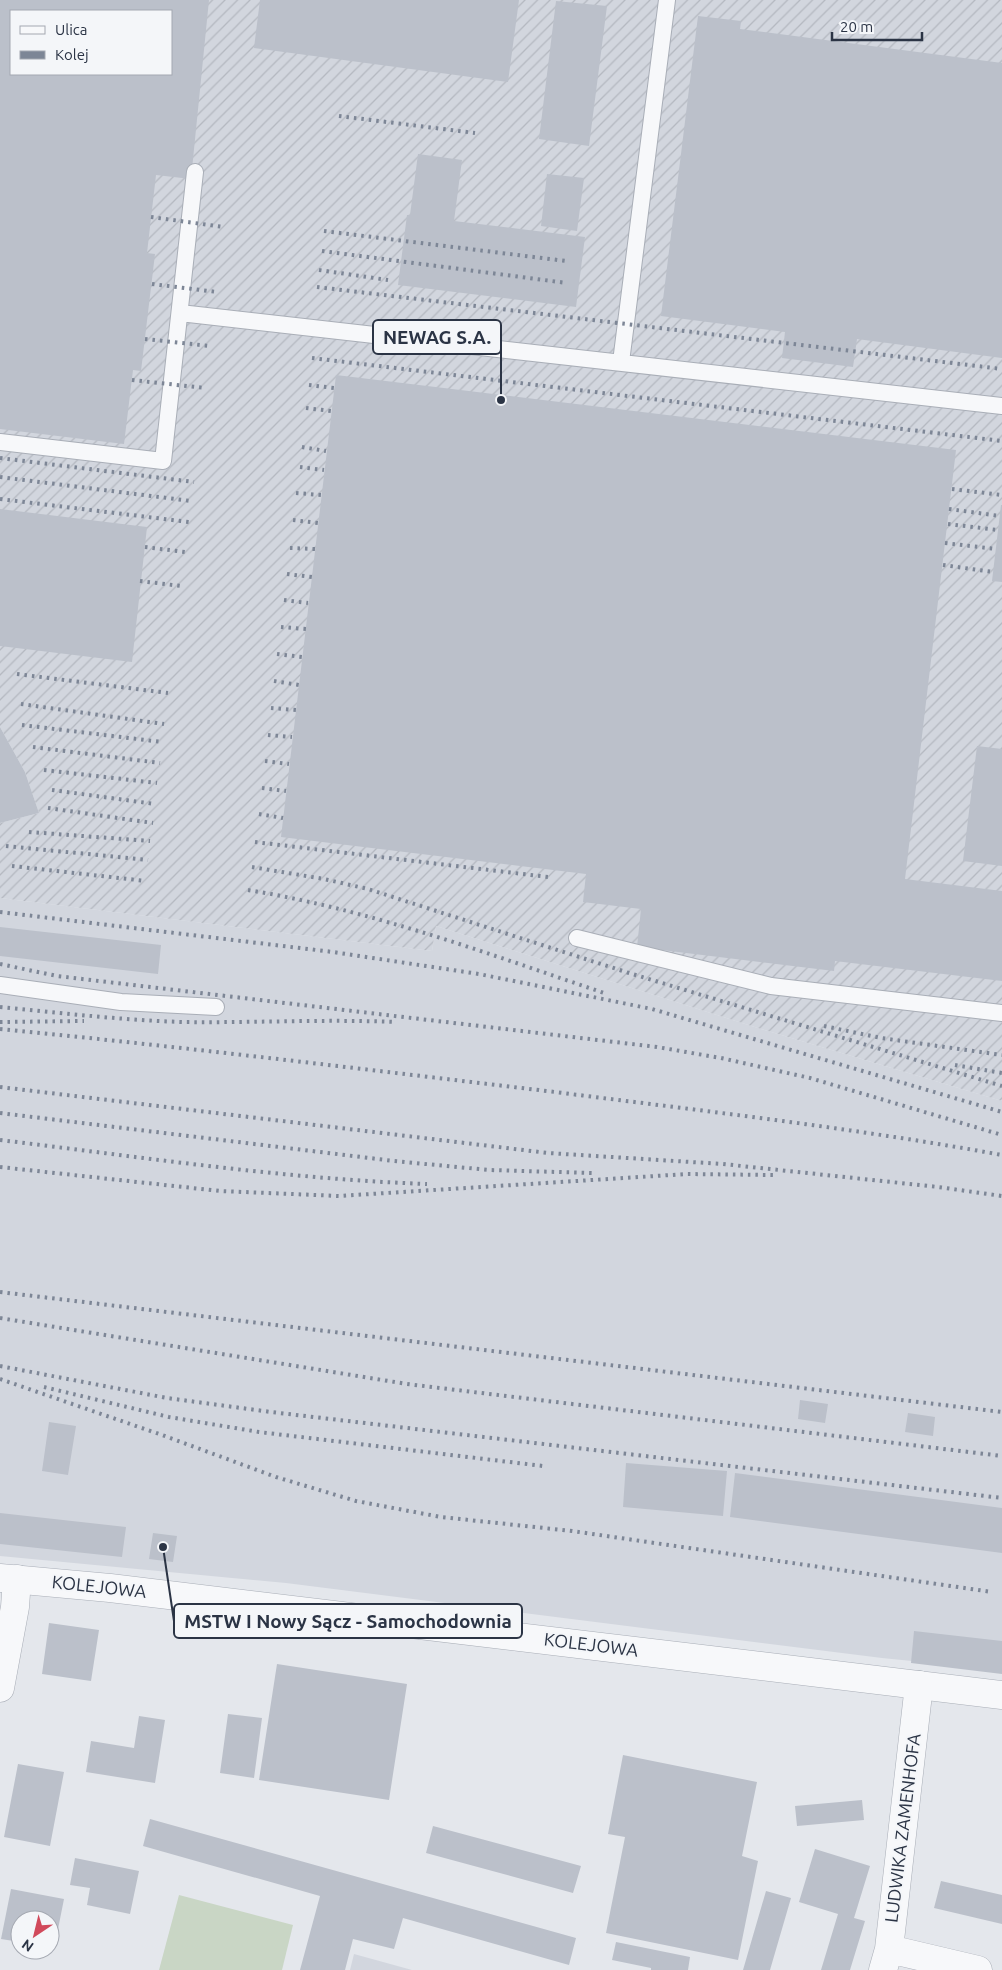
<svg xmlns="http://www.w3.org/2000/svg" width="1002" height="1970" viewBox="0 0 1002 1970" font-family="Ubuntu,sans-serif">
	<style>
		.built { fill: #d2d6de }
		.industrial { fill: url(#industrial-furrows); fill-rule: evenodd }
		.grass { fill: #c9d6c5 }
		.building { fill: #bbc0ca; fill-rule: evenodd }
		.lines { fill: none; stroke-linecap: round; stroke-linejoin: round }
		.service-casing { stroke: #a9aeb7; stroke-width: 18 }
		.minor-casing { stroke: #a9aeb7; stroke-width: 29 }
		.tertiary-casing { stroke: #a9aeb7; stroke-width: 29 }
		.service { stroke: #f7f8fa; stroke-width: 16 }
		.minor { stroke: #f7f8fa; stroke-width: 28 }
		.tertiary { stroke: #f7f8fa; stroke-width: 28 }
		.rail { stroke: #7d8696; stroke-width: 4; stroke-dasharray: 2.5 5; stroke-linecap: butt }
		.labels { text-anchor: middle; stroke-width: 4; stroke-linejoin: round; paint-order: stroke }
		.street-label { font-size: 18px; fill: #2b3445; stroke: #f4f6f9 }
		.leader { fill: none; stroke: #2b3445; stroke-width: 2 }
		.callout-dot { fill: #2b3445; stroke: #f4f6f9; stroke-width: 2 }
		.callout { fill: #f4f6f9; stroke: #2b3445; stroke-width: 2 }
		.callout-label { font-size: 19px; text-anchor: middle; font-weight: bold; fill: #2b3445 }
	</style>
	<defs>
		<pattern id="industrial-furrows" width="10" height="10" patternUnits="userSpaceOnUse" patternTransform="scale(1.25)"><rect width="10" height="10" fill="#d2d6de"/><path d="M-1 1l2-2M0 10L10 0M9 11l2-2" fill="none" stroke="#b4b8c0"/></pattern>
	</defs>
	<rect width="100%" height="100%" fill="#e4e7ec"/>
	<!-- built -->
	<path class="built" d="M 0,898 L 432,951 L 436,926 L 761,1029 L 1002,1101 L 1002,1670 L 882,1658 L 286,1583 L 0,1556 Z
		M 354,1954 L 412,1970 L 350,1970 Z"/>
	<!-- industrial -->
	<path class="industrial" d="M 0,0 L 1002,0 L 1002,1101 L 761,1029 L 436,926 L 432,951 L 0,898 L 0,823 L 39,813 L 25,772 L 0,727 ZM 11,11 L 171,11 L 171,74 L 11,74 Z"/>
	<!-- grass -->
	<path class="grass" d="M 179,1895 L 293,1925 L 282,1970 L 159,1970 Z"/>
	<!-- building -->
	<path class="building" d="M 0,0 L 209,0 L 191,179 L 156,175 L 147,253 L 155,254 L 141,371 L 133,370 L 124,444 L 0,429 ZM 11,11 L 171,11 L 171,74 L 11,74 Z
		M 260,0 L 519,0 L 508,82 L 254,48 Z
		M 556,1 L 607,6 L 589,146 L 539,139 Z
		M 698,16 L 741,21 L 740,29 L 1002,63 L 1002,358 L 857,339 L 853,367 L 782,358 L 785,332 L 661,316 Z
		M 418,154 L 462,160 L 454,221 L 585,237 L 576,307 L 398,285 L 407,215 L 410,215 Z
		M 547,174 L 584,178 L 577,231 L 541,226 Z
		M 336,375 L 956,450 L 905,879 L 1002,891 L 1002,981 L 835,961 L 834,971 L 637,947 L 641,909 L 583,902 L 586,874 L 281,837 Z
		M 1001,505 L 1002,505 L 1002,582 L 992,581 Z
		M 0,509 L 147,527 L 132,662 L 0,646 Z
		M 0,727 L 25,772 L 39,813 L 0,823 Z
		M 977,746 L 1002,749 L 1002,866 L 963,861 Z
		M 0,927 L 161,945 L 158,974 L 0,956 Z
		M 800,1400 L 828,1404 L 825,1423 L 798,1419 Z
		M 908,1413 L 935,1417 L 933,1436 L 905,1432 Z
		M 49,1422 L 76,1426 L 68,1475 L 42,1471 Z
		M 626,1463 L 727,1471 L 723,1516 L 623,1507 Z
		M 735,1473 L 1002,1508 L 1002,1553 L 730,1517 Z
		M 0,1513 L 126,1527 L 122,1557 L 0,1544 Z
		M 153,1533 L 177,1536 L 173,1562 L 149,1559 Z
		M 49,1623 L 99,1630 L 91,1681 L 42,1674 Z
		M 914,1631 L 1002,1641 L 1002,1674 L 911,1663 Z
		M 277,1664 L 407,1684 L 389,1800 L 259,1780 Z
		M 228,1714 L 262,1718 L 254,1778 L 220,1773 Z
		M 139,1716 L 165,1720 L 155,1783 L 86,1772 L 91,1741 L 134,1748 Z
		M 623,1755 L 757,1782 L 742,1856 L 758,1861 L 738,1960 L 606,1933 L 625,1837 L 608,1834 Z
		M 18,1764 L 64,1772 L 50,1846 L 4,1837 Z
		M 862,1800 L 864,1820 L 797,1826 L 795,1806 Z
		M 150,1819 L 576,1938 L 569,1965 L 403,1918 L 394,1949 L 353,1939 L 345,1970 L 300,1970 L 320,1896 L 143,1846 Z
		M 433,1826 L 581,1866 L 573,1893 L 426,1853 Z
		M 815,1849 L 870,1866 L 854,1918 L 865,1921 L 850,1970 L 821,1970 L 838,1914 L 799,1902 Z
		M 75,1858 L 139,1871 L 130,1914 L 87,1905 L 90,1888 L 70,1885 Z
		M 941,1881 L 1002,1895 L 1002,1924 L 934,1908 Z
		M 11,1889 L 64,1899 L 54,1949 L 50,1948 L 50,1920 L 20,1920 L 20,1942 L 1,1939 Z
		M 766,1891 L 791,1898 L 770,1970 L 743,1970 Z
		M 616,1942 L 690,1957 L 688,1970 L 651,1970 L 651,1968 L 612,1960 Z"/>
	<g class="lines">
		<!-- service casing -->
		<g class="service-casing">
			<path id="service" d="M 180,313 L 1002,406
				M 621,362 L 667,0
				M 0,442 L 163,461 L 195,172
				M 577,938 L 771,986 L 1002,1013
				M 0,985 L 121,1002 L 216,1007"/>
		</g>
		<!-- minor casing -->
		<g class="minor-casing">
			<path id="minor" d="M 0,1688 L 15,1607 L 17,1579
				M 889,1949 L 978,1970
				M 883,1970 L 889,1949 L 919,1685"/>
		</g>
		<!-- tertiary casing -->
		<g class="tertiary-casing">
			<path id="tertiary" d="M 0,1578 L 110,1588 L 1002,1695"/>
		</g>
		<!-- service -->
		<use href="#service" class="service"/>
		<!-- minor -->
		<use href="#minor" class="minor"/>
		<!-- tertiary -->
		<use href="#tertiary" class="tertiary"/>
		<!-- rail -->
		<path class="rail" d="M 339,116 L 475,133
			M 151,217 L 224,227
			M 324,231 L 566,261
			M 322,251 L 567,283
			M 319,270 L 388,280
			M 152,284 L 217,292
			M 317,287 L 1002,369
			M 145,339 L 210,346
			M 312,358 L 1002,441
			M 132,380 L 205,388
			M 309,385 L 334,388
			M 306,408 L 331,411
			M 302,447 L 326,451
			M 0,458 L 194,482
			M 300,467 L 324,470
			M 0,477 L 191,501
			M 952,489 L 1002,495
			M 296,493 L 321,495
			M 0,499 L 189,522
			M 949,509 L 1000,516
			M 293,520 L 318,523
			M 948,524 L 998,530
			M 945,543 L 996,549
			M 145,547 L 185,552
			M 290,548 L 315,549
			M 943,565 L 993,572
			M 287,574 L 312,577
			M 140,581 L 181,586
			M 284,600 L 308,603
			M 281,627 L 306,629
			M 277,654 L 302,657
			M 17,674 L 168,693
			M 274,681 L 299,685
			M 21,704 L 164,724
			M 271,708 L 296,710
			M 22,725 L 162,742
			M 268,735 L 292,737
			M 33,747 L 160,763
			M 265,761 L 289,764
			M 44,770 L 157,783
			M 262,788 L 286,791
			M 52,790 L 155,804
			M 48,808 L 153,823
			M 259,814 L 283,818
			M 29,832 L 150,841
			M 255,842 L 548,877
			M 6,846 L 148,860
			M 12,866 L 146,881
			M 252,867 L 324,879 L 368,889 L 629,973 L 1002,1086
			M 248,890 C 371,910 489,954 607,994
			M 0,912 L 333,952 L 479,974 L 583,995 L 652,1009 L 1002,1112
			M 0,964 L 57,976 L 657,1047 L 721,1058 L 810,1078 L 1002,1135
			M 0,1007 C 61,1013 121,1020 182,1022 C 253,1023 325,1019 396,1022
			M 0,1022 L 84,1021
			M 824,1026 L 881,1038 L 1002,1055
			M 0,1029 C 185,1047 370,1070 555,1092 C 704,1111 854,1128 1002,1155
			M 955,1065 L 1002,1073
			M 0,1087 L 548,1153 L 723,1164 L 938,1187 L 1002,1196
			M 0,1113 L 394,1161 L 489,1170 L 592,1173
			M 0,1140 C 142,1157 284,1179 427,1184
			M 0,1167 L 220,1191 L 339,1196 L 687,1174 L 773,1175
			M 0,1292 L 1002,1412
			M 0,1318 L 407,1384 L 1002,1456
			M 0,1366 L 167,1398 L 271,1412 L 1002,1498
			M 0,1379 L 162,1435 L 276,1477 L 356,1501 L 441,1517 L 572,1531 L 992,1592
			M 44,1387 L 169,1417 L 259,1432 L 543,1466"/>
	</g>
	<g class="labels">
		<!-- street labels -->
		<g class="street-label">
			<text transform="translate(99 1587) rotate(6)" y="6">KOLEJOWA</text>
			<text transform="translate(591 1645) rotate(7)" y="6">KOLEJOWA</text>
			<text transform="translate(903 1828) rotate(-83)" y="6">LUDWIKA ZAMENHOFA</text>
		</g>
	</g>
	<!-- callouts -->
	<path class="leader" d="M501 400L501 337M163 1547L174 1621"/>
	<g class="callout-dot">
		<circle cx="501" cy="400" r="5"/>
		<circle cx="163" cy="1547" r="5"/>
	</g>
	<g class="callout">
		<rect x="373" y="320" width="128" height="34" rx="5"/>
		<rect x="174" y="1604" width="348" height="34" rx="5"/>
	</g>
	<g class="callout-label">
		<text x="437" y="344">NEWAG S.A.</text>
		<text x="348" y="1628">MSTW I Nowy Sącz - Samochodownia</text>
	</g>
	<!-- legend -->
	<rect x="10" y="10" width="162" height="65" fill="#f4f6f9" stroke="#a4a8b1"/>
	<rect x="20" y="26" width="25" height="8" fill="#f7f8fa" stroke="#a4a8b1"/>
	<text x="55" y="35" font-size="15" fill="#2b3445">Ulica</text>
	<rect x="20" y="51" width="25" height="8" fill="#7d8696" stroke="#a4a8b1"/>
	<text x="55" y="60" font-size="15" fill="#2b3445">Kolej</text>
	<!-- north arrow -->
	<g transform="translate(35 1935) rotate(215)"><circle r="24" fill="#f4f6f9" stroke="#a4a8b1"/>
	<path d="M0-4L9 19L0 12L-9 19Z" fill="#d1495b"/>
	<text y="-8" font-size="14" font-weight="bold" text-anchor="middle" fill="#2b3445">N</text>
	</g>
	<!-- scale -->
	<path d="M832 32v8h90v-8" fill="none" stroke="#2b3445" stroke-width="2.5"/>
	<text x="840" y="32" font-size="15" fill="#2b3445" stroke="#f4f6f9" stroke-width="4" paint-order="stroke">20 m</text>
</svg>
